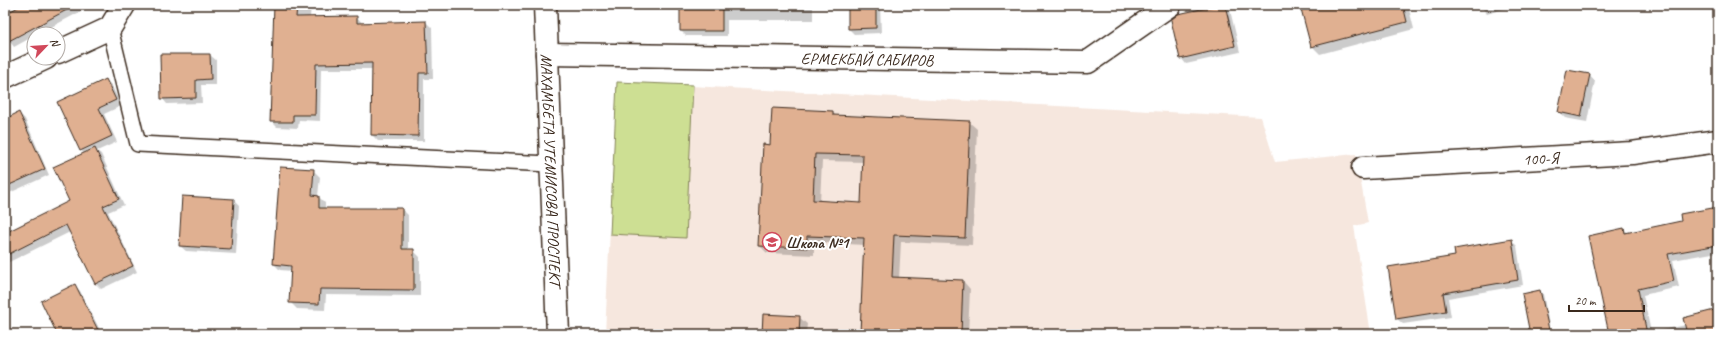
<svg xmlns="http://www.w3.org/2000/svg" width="1723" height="339" viewBox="0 0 1723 339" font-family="Caveat,sans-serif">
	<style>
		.built { fill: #f6e7de }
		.green { fill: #cddf93; stroke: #848458 }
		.shadow { fill: #0003; fill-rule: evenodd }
		.building { fill: #e0b091; stroke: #3b2a1e; fill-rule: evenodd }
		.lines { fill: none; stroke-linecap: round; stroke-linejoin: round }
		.service-casing { stroke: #3b2a1e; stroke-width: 18 }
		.minor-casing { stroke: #3b2a1e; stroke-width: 25 }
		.tertiary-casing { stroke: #3b2a1e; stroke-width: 25 }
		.service { stroke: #fff; stroke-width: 15 }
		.minor { stroke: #fff; stroke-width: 22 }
		.tertiary { stroke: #fff; stroke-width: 22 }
		.labels { text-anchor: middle; stroke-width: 4; stroke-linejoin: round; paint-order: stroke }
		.street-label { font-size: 16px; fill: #3b2a1e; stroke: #fff }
		.poi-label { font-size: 16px; font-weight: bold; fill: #3b2a1e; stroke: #fff; text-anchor: start }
	</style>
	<rect width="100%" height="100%" fill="#fff"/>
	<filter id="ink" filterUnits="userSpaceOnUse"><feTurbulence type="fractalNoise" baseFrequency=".025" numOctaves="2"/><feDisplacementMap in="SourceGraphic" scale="8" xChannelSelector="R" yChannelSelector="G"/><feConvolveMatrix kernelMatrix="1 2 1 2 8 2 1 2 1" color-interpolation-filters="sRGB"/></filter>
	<g filter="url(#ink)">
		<!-- built -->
		<path class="built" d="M 617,82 L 1261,117 L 1275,162 L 1356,154 L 1368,223 L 1354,226 L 1371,334 L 605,334 Z"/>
		<!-- green -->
		<path class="green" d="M 617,82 L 693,85 L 686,238 L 610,234 Z"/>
		<!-- shadow -->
		<path class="shadow" d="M 24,5 L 93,5 L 38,34 L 34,34 L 34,36 L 14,47 L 5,35 L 5,15 Z
			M 275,5 L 311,5 L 310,18 L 357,17 L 363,24 L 426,22 L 432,28 L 433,79 L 424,79 L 424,141 L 378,141 L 372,135 L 373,69 L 321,69 L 320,121 L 299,120 L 298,128 L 277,127 L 271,121 Z
			M 681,5 L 813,5 L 813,20 L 727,20 L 727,36 L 686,36 L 681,31 Z
			M 848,5 L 880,5 L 881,33 L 854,34 L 849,29 Z
			M 952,5 L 1006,5 L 1006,7 L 955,8 Z
			M 1224,5 L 1230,10 L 1240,52 L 1186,64 L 1181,58 Z
			M 1301,5 L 1408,5 L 1414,29 L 1320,54 L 1312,46 Z
			M 1480,5 L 1516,5 L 1487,14 Z
			M 210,55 L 216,60 L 216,85 L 201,85 L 202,103 L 167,104 L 162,98 Z
			M 1590,75 L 1595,81 L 1587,122 L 1565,118 L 1559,112 Z
			M 106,80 L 112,86 L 121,106 L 104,114 L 117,142 L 97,151 L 101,154 L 124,205 L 108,212 L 137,272 L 101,289 L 96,284 L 70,232 L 5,264 L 5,234 L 70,201 L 84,154 L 81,150 L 58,103 Z
			M 832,112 L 836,116 L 969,122 L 977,129 L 972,245 L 901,242 L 899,279 L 963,281 L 970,289 L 968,334 L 861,334 L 864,245 L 814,242 L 814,255 L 767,253 L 759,245 L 771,146 ZM 822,161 L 864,162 L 862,204 L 820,202 Z
			M 19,113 L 25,119 L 49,175 L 5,195 L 5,120 Z
			M 313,170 L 320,177 L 318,196 L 325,203 L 325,209 L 402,209 L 408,215 L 408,250 L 413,250 L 420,257 L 420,296 L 326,295 L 325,310 L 297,309 L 290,302 L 292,271 L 280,270 L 274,264 Z
			M 233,200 L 239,206 L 236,254 L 186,251 L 180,246 Z
			M 1718,208 L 1718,252 L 1673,260 L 1679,287 L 1643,295 L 1651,332 L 1686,325 L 1718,310 L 1718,334 L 1596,334 L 1609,331 L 1624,229 L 1628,233 L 1682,222 Z
			M 1511,240 L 1517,246 L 1523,285 L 1448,298 L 1451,317 L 1403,324 L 1397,319 L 1389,267 L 1456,257 Z
			M 74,285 L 80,291 L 102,334 L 58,334 Z
			M 1540,291 L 1543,294 L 1549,325 L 1532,328 Z
			M 799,317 L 807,324 L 806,334 L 763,334 Z"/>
		<!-- building -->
		<path class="building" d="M 22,5 L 76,5 L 5,43 L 5,14 Z
			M 274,5 L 297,5 L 296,17 L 357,16 L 357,23 L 426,21 L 428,73 L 419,73 L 418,136 L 371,135 L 372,63 L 316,64 L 315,115 L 293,115 L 293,122 L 270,122 Z
			M 680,5 L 722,5 L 722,31 L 680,31 Z
			M 848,5 L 876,5 L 876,28 L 848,29 Z
			M 1220,5 L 1225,5 L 1235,46 L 1180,59 L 1171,20 L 1178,14 Z
			M 1300,5 L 1403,5 L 1407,22 L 1311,47 Z
			M 160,54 L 210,54 L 211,79 L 196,80 L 196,98 L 161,99 Z
			M 1567,70 L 1590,74 L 1581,117 L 1558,112 Z
			M 106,79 L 116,100 L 99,108 L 112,136 L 80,151 L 57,102 Z
			M 772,108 L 833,111 L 833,115 L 970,121 L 965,238 L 894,235 L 892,277 L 963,280 L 961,334 L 860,334 L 864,238 L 807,236 L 807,248 L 758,246 L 763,144 L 770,145 ZM 815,154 L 863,155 L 861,203 L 813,200 Z
			M 19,112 L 45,169 L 5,187 L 5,119 Z
			M 95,148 L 119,199 L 103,206 L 133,266 L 95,284 L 66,225 L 5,256 L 5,233 L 69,201 L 53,167 Z
			M 280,167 L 314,169 L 312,195 L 319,196 L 319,208 L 402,208 L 402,249 L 414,249 L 414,290 L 320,289 L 319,304 L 289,303 L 291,266 L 273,264 Z
			M 182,196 L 234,199 L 231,249 L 179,246 Z
			M 1718,207 L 1718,245 L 1668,254 L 1674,281 L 1638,289 L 1647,334 L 1609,334 L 1588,236 L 1624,228 L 1625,233 L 1681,221 L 1680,214 Z
			M 1512,239 L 1518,280 L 1443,293 L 1446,311 L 1396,319 L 1388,267 L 1455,256 L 1454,249 Z
			M 75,284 L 100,334 L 57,334 L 41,301 Z
			M 1540,290 L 1550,334 L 1530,334 L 1522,294 Z
			M 1718,309 L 1718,334 L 1687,334 L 1683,318 Z
			M 763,314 L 800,316 L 799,334 L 762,334 Z"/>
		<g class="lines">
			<!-- service casing -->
			<g class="service-casing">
				<path id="service" d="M 110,28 L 138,144 L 550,164"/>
			</g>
			<!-- minor casing -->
			<g class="minor-casing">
				<g id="minor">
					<path d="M 58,52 L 110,28 L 124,5"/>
					<path id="s1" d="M 547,54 L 1088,62 L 1170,5"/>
					<path d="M 5,77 L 46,58"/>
					<path id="s2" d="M 1363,168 L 1632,153 L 1718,141"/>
				</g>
			</g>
			<!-- tertiary casing -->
			<g class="tertiary-casing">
				<g id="tertiary">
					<path id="s3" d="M 545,5 L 558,334"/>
				</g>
			</g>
			<!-- service -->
			<use href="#service" class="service"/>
			<!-- minor -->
			<use href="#minor" class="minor"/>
			<!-- tertiary -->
			<use href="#tertiary" class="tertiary"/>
		</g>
	</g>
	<!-- icons -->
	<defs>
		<g id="school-ring" transform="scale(1)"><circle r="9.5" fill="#fff" stroke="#d1495b" stroke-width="1.5"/><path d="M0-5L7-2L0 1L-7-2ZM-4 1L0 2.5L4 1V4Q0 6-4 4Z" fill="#d1495b"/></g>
	</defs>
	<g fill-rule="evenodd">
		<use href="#school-ring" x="772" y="242"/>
	</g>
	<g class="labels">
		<!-- street labels -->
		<g class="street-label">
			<text dy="6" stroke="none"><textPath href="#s1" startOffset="320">ЕРМЕКБАЙ САБИРОВ</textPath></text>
			<text dy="6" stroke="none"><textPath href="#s2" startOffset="178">100-Я</textPath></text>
			<text dy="6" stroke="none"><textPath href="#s3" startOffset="165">МАХАМБЕТА УТЕМИСОВА ПРОСПЕКТ</textPath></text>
		</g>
		<!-- poi labels -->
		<g class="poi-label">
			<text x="786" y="248">Школа №1</text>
		</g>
	</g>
	<!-- margin -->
	<rect width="1723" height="339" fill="none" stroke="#fff" stroke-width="20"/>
	<rect x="10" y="10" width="1703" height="319" fill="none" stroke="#3b2a1e" stroke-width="1.5" filter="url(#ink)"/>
	<!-- north arrow -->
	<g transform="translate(46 46) rotate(65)"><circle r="19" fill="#ffffff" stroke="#b1aaa5"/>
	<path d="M0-3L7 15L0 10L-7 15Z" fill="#d1495b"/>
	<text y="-6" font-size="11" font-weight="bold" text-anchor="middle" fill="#3b2a1e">N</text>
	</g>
	<!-- scale -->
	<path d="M1569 305v6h75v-6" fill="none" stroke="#3b2a1e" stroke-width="2"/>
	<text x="1575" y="305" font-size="12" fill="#3b2a1e" stroke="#ffffff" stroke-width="3" paint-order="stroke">20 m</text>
</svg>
